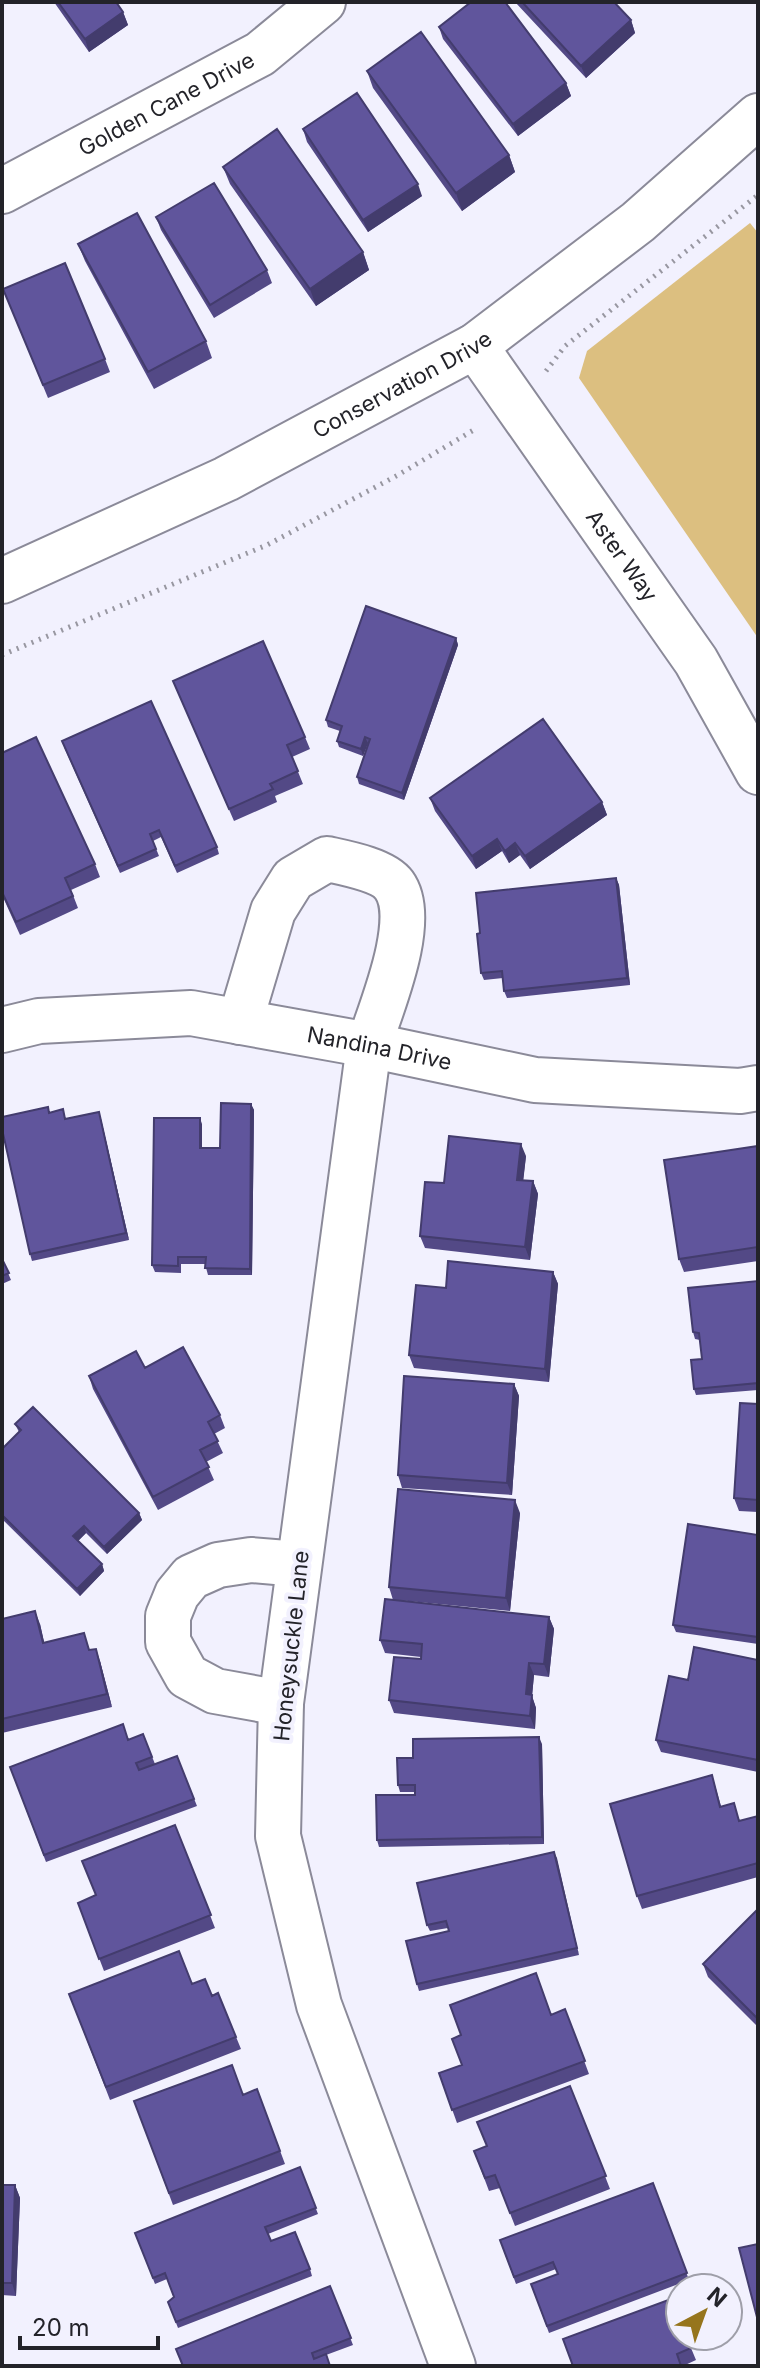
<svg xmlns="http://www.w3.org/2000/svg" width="760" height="2368" viewBox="0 0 760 2368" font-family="Inter,sans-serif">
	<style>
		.green { fill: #dcbf80 }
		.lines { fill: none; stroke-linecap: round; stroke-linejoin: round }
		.minor-casing { stroke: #8b8a99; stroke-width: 48 }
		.path { stroke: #9897a1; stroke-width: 5; stroke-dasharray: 2 6; stroke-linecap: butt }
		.minor { stroke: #fff; stroke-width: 44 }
		.wall { fill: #534986 }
		.shaded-wall { fill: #433c6d }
		.building { fill: #60559c; stroke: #433c6d; stroke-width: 2 }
		.labels { text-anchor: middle; stroke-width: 8; stroke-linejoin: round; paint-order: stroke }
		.street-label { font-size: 22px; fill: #232329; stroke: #f2f1fe }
	</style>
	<rect width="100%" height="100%" fill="#f2f1fe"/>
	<!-- green -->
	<path class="green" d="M 750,223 L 758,233 L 758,638 L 579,378 L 587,351 Z"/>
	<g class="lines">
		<!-- minor casing -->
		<g class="minor-casing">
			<g id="minor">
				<path id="s1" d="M 2,191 L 260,54 L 323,2"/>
				<path id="s2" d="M 475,346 L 696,661 L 758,772"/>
				<path id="s3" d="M 2,581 L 226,479 L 475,346 L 638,222 L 758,116"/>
				<path d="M 240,1022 L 273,911 L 293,879 L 327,859 C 345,863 383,870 394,885 C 419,919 381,1008 369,1045 L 281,1703 L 278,1836 L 319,2005 L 453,2366"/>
				<path id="s4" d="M 2,1030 L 39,1021 L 191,1013 L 369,1045 L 535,1080 L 740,1091 L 758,1088"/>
				<path d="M 281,1703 L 215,1691 L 187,1676 L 168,1642 L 168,1616 L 177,1594 L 191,1577 L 218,1565 L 251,1560 L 299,1564"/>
			</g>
		</g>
		<!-- path -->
		<path class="path" d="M 546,371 L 565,346 L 758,195
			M 2,655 L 267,545 L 398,475 L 477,428"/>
		<!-- minor -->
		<use href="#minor" class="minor"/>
	</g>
	<!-- wall -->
	<path class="wall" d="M 54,2 L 116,2 L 123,12 L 128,25 L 89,52 Z
		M 515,2 L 614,2 L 631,20 L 635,33 L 586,78 Z
		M 439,27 L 566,83 L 571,96 L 518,136 L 443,39 Z
		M 367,71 L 509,155 L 515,172 L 462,211 L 373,88 Z
		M 303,129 L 422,196 L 368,232 L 307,142 Z
		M 223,167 L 363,252 L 369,270 L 316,306 L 230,184 Z
		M 156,217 L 267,270 L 272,283 L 214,318 L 161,230 Z
		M 78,244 L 206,341 L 212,358 L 154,389 L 85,261 Z
		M 3,289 L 105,359 L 110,372 L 48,398 Z
		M 456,638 L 458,645 L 404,800 L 359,784 L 357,777 L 368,743 L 363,756 L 339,747 L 337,741 L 340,731 L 328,727 L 326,720 Z
		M 173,681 L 305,737 L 310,749 L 292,757 L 303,784 L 275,796 L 277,802 L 234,821 Z
		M 64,747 L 217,847 L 219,854 L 177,873 L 161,837 L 153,841 L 159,856 L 120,873 Z
		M 2,753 L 95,864 L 100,877 L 71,890 L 78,908 L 20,935 L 2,895 Z
		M 430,798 L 602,802 L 607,815 L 530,869 L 520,855 L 509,863 L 502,851 L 476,869 L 435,811 Z
		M 616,878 L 619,885 L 630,985 L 507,998 L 504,991 L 503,978 L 484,980 L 481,973 Z
		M 251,1104 L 254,1110 L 252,1275 L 208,1275 L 205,1264 L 181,1264 L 181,1273 L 155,1272 L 152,1265 L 202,1124 L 202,1148 L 220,1148 Z
		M 49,1113 L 66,1119 L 101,1119 L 129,1240 L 32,1261 L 30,1254 Z
		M 758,1146 L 758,1261 L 684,1272 L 679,1259 Z
		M 526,1156 L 523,1180 L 533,1181 L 538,1194 L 530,1260 L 425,1248 L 420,1236 L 444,1183 Z
		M 2,1259 L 11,1280 L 2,1284 Z
		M 553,1272 L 558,1284 L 549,1382 L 414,1368 L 409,1355 L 446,1288 Z
		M 758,1281 L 758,1390 L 696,1395 L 694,1389 L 702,1359 L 700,1340 L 695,1339 L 693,1332 Z
		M 145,1368 L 220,1415 L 225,1428 L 214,1434 L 223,1453 L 206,1462 L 214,1480 L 158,1510 L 93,1389 L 89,1376 Z
		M 514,1384 L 519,1396 L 512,1495 L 402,1488 L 398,1475 Z
		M 758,1404 L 758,1512 L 739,1511 L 734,1498 Z
		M 15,1424 L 139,1513 L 142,1520 L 107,1554 L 86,1533 L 78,1541 L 102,1564 L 104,1571 L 80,1596 L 2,1519 L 2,1449 L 19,1432 Z
		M 520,1513 L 510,1611 L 398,1600 L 549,1617 L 554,1629 L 549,1677 L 534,1675 L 532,1696 L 536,1708 L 535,1729 L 394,1713 L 389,1700 L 421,1659 L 421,1657 L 385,1653 L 380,1640 L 393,1600 L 389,1587 Z
		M 758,1535 L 758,1644 L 676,1632 L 673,1625 Z
		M 2,1619 L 40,1624 L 44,1642 L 90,1650 L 100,1661 L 112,1707 L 2,1733 Z
		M 758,1660 L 758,1772 L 661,1752 L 656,1740 L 688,1680 Z
		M 143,1734 L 155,1764 L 177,1756 L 197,1806 L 46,1862 L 10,1767 L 128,1740 Z
		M 542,1744 L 544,1844 L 379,1847 L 377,1840 L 415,1795 L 415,1792 L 400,1792 L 398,1785 L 413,1758 Z
		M 712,1775 L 721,1806 L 740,1821 L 758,1817 L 758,1877 L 642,1909 L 637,1896 Z
		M 175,1825 L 215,1928 L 104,1971 L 78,1903 L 96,1896 Z
		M 554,1852 L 579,1955 L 419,1991 L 417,1984 L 449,1931 L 448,1928 L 430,1931 L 427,1925 Z
		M 758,1909 L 758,2027 L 708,1977 L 703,1964 Z
		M 192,1984 L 212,1996 L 218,1993 L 241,2049 L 110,2100 L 69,1994 Z
		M 565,2009 L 589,2074 L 457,2123 L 439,2073 L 462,2065 L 551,2015 Z
		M 570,2086 L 610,2189 L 515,2226 L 500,2188 L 489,2191 L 474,2151 L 487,2146 L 477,2122 Z
		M 257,2089 L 285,2164 L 173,2205 L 134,2101 L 243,2095 Z
		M 300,2167 L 318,2214 L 268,2234 L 271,2241 L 310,2269 L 312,2276 L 178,2328 L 168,2302 L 174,2297 L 167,2279 L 155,2284 L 135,2233 Z
		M 653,2183 L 689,2280 L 549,2333 L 531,2284 L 558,2274 L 556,2269 L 516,2284 L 500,2240 Z
		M 2,2185 L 15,2185 L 20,2198 L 16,2296 L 2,2295 Z
		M 330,2286 L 353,2345 L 326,2355 L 330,2366 L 182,2366 Z
		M 686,2336 L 696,2360 L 683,2366 L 573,2366 Z"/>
	<!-- shaded-wall -->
	<path class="shaded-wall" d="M 123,12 L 128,25 L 89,52 L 85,39 Z
		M 631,20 L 635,33 L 586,78 L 581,66 Z
		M 566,83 L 571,96 L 518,136 L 513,124 Z
		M 509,155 L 515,172 L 462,211 L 456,193 Z
		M 418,184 L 422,196 L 368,232 L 363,220 Z
		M 363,252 L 369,270 L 316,306 L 310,289 Z
		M 456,638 L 458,645 L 404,800 L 402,793 Z
		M 365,737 L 368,743 L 363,756 L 361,749 Z
		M 602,802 L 607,815 L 530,869 L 525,856 Z
		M 497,839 L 502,851 L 476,869 L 472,856 Z
		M 515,843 L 520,855 L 509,863 L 505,851 Z
		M 616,878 L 619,885 L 630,985 L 627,978 Z
		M 251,1104 L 254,1110 L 252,1275 L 250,1269 Z
		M 99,1112 L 101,1119 L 129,1240 L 126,1233 Z
		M 200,1118 L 202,1124 L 202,1155 L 200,1148 Z
		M 521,1144 L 526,1156 L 522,1192 L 517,1180 Z
		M 533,1181 L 538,1194 L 530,1260 L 525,1247 Z
		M 553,1272 L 558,1284 L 549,1382 L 545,1369 Z
		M 514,1384 L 519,1396 L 512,1495 L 507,1483 Z
		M 515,1500 L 520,1513 L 510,1611 L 506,1598 Z
		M 139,1513 L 142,1520 L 107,1554 L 104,1547 Z
		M 84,1526 L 86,1533 L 76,1543 L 73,1536 Z
		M 102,1564 L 104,1571 L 80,1596 L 77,1589 Z
		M 35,1611 L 40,1624 L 47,1655 L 43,1643 Z
		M 549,1617 L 554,1629 L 549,1677 L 544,1664 Z
		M 96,1649 L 100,1661 L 112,1707 L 107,1694 Z
		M 529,1663 L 534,1675 L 532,1696 L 536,1708 L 535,1729 L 530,1716 L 526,1694 Z
		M 539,1737 L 542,1744 L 544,1844 L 542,1837 Z
		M 554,1852 L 557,1858 L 579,1955 L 577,1948 Z
		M 15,2185 L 20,2198 L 16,2296 L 12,2283 Z"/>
	<!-- building -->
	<path class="building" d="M 58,2 L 116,2 L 123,12 L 85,39 Z
		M 471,2 L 505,2 L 566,83 L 513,124 L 439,27 Z
		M 522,2 L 614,2 L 631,20 L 581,66 Z
		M 421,32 L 509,155 L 456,193 L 367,71 Z
		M 357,93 L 418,184 L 363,220 L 303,129 Z
		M 277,129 L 363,252 L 310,289 L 223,167 Z
		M 214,183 L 267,270 L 210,305 L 156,217 Z
		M 137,213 L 206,341 L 148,372 L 78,244 Z
		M 65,263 L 105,359 L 43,385 L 3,289 Z
		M 366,606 L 456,638 L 402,793 L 357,777 L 370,739 L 365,737 L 361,749 L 337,741 L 342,726 L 326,720 Z
		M 263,641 L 305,737 L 287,745 L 298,771 L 270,784 L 273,789 L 229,809 L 173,681 Z
		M 151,701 L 217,847 L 175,866 L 159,830 L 150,834 L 156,849 L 118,866 L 62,741 Z
		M 543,719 L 602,802 L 525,856 L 515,843 L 505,851 L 497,839 L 472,856 L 430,798 Z
		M 36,737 L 95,864 L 65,878 L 73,896 L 16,922 L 2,892 L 2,753 Z
		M 616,878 L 627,978 L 504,991 L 502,971 L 481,973 L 477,934 L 480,933 L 476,893 Z
		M 221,1103 L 251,1104 L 250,1269 L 205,1268 L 206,1257 L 178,1257 L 178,1266 L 152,1265 L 154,1118 L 200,1118 L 200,1148 L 220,1148 Z
		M 48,1107 L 49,1113 L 63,1109 L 65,1119 L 99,1112 L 126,1233 L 30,1254 L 2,1129 L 2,1117 Z
		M 449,1136 L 521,1144 L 517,1180 L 533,1181 L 525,1247 L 420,1236 L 425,1182 L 444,1183 Z
		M 758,1146 L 758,1247 L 679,1259 L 664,1160 Z
		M 2,1259 L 9,1273 L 2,1276 Z
		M 448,1261 L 553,1272 L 545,1369 L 409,1355 L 416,1285 L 446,1288 Z
		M 758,1281 L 758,1383 L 694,1389 L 691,1360 L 702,1359 L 699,1333 L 693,1332 L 688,1288 Z
		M 183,1347 L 220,1415 L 208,1422 L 218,1441 L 200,1450 L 209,1467 L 153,1497 L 89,1376 L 136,1351 L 145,1368 Z
		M 404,1376 L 514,1384 L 507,1483 L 398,1475 Z
		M 740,1403 L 758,1404 L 758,1500 L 734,1498 Z
		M 33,1407 L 139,1513 L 104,1547 L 84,1526 L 73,1536 L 102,1564 L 77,1589 L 2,1515 L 2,1449 L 21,1430 L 15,1424 Z
		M 398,1489 L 515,1500 L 506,1598 L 389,1587 Z
		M 688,1524 L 758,1535 L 758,1637 L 673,1625 Z
		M 385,1599 L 549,1617 L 544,1664 L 529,1663 L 526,1694 L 532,1695 L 530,1716 L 389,1700 L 394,1657 L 421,1659 L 422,1644 L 380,1640 Z
		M 35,1611 L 43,1643 L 84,1633 L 89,1650 L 96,1649 L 107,1694 L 2,1719 L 2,1619 Z
		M 694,1647 L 758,1660 L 758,1760 L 656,1740 L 669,1676 L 688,1680 Z
		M 123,1724 L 128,1740 L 143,1734 L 152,1757 L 136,1763 L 139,1770 L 177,1756 L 194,1799 L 44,1855 L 10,1767 Z
		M 539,1737 L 542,1837 L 377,1840 L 376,1795 L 415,1795 L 415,1785 L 398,1785 L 397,1758 L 413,1758 L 413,1739 Z
		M 712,1775 L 720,1807 L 734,1803 L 739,1821 L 758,1816 L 758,1863 L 637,1896 L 610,1804 Z
		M 175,1825 L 211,1915 L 99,1959 L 78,1903 L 96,1895 L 82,1861 Z
		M 554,1852 L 577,1948 L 417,1984 L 406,1941 L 449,1931 L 446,1921 L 427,1925 L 417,1883 Z
		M 758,1909 L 758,2019 L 703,1964 Z
		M 179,1951 L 192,1984 L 205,1979 L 212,1996 L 218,1993 L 236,2037 L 106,2087 L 69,1994 Z
		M 536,1973 L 551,2015 L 565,2009 L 585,2061 L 452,2110 L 439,2073 L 462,2065 L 452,2039 L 461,2035 L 450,2005 Z
		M 232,2065 L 243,2095 L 257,2089 L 280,2151 L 169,2193 L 134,2101 Z
		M 570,2086 L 606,2176 L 510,2213 L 495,2175 L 485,2178 L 474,2151 L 487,2146 L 477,2122 Z
		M 300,2167 L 316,2208 L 265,2227 L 271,2241 L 295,2232 L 310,2269 L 176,2322 L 168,2302 L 174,2297 L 165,2273 L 153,2278 L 135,2233 Z
		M 653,2183 L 687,2273 L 547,2326 L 531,2284 L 558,2274 L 553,2262 L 514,2277 L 500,2240 Z
		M 2,2185 L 15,2185 L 12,2283 L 2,2283 Z
		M 758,2244 L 758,2321 L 739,2248 Z
		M 330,2286 L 351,2338 L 312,2353 L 314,2359 L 326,2354 L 330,2366 L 183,2366 L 176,2349 Z
		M 671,2299 L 680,2321 L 680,2336 L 686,2336 L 691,2348 L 677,2354 L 681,2366 L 573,2366 L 563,2339 Z"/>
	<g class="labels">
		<!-- street labels -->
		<g class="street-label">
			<text dy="8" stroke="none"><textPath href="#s1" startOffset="186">Golden Cane Drive</textPath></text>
			<text dy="8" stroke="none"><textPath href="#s3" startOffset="446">Conservation Drive</textPath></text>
			<text dy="8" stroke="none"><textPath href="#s2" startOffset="256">Aster Way</textPath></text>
			<text dy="8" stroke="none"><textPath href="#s4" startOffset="382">Nandina Drive</textPath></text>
			<text transform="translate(291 1646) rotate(-84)" y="8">Honeysuckle Lane</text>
		</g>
	</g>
	<!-- border -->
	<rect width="760" height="2368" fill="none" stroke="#232329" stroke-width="8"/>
	<!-- north arrow -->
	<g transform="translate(704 2312) rotate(41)"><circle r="38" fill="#f2f1fe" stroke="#9f9fa9" stroke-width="2"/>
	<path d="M0-6L14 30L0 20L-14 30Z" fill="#96751d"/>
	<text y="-12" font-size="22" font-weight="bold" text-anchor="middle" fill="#232329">N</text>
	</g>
	<!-- scale -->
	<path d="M20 2336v12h138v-12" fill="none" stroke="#232329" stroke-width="4"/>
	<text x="32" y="2336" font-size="24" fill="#232329" stroke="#f2f1fe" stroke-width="6" paint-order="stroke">20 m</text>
</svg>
